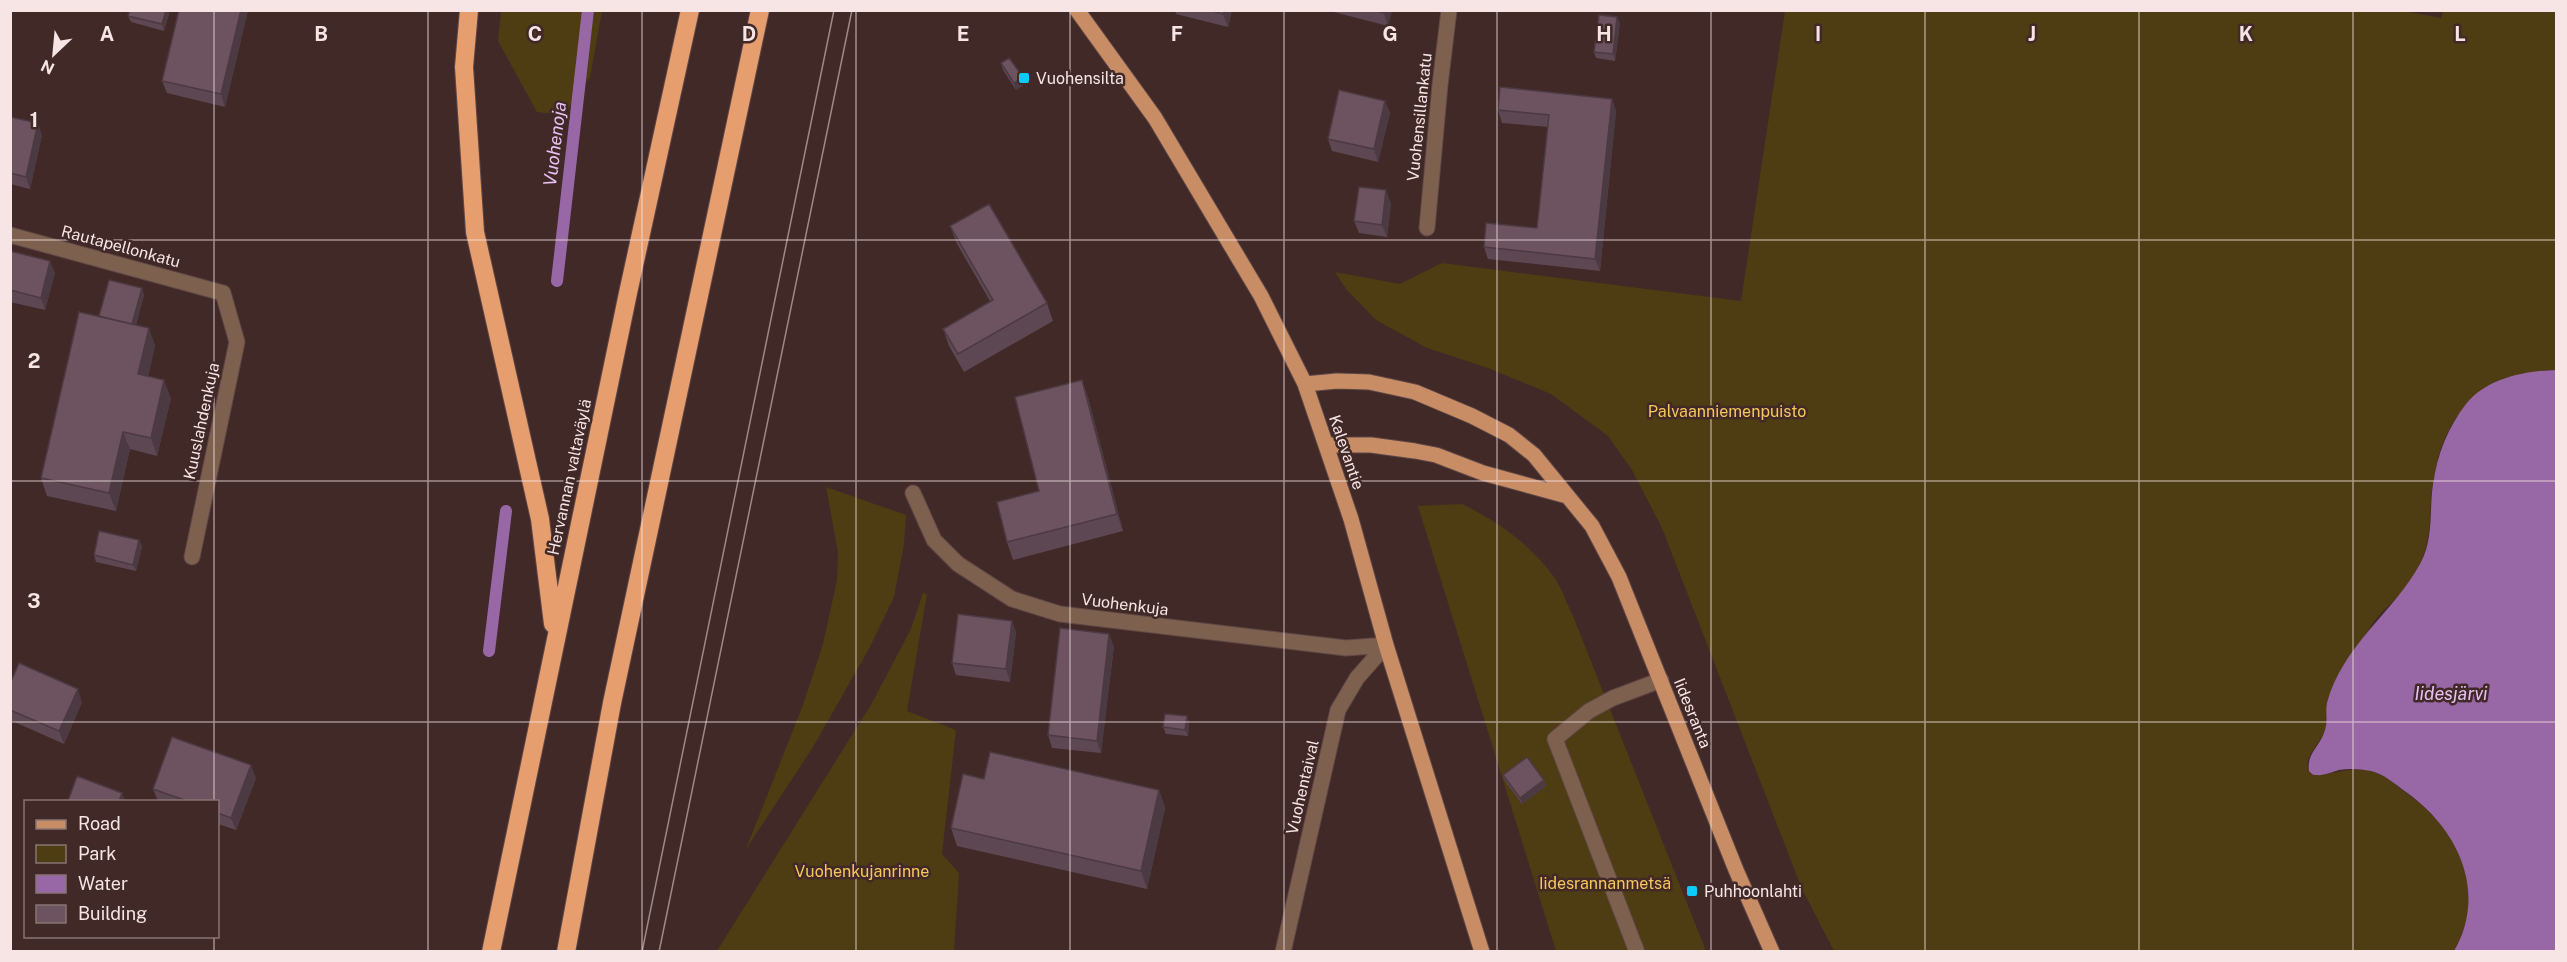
<svg xmlns="http://www.w3.org/2000/svg" width="2567" height="962" viewBox="0 0 2567 962" font-family="'Public Sans',sans-serif">
	<style>
		.green { fill: #4e3c12 }
		.water { fill: #9767a6 }
		.lines { fill: none; stroke-linecap: round; stroke-linejoin: round }
		.stream { stroke: #9767a6; stroke-width: 12 }
		.minor-casing { stroke: #5e4746; stroke-width: 17 }
		.major-casing { stroke: #5e4746; stroke-width: 17 }
		.highway-casing { stroke: #5e4746; stroke-width: 20 }
		.minor { stroke: #7d604d; stroke-width: 15 }
		.major { stroke: #c98d66; stroke-width: 15 }
		.highway { stroke: #e79e6f; stroke-width: 18 }
		.tram { stroke: #9d8988; stroke-width: 1.5 }
		.wall { fill: #5d4752 }
		.shaded-wall { fill: #4c3a42 }
		.building { fill: #6c535f; stroke: #4c3a42; stroke-width: 1.5 }
		.grid { fill: none; stroke: #f6e5e4; stroke-width: 1.5; stroke-opacity: 0.55 }
		.poi-dot { fill: #0ccafa; stroke: #412928; stroke-width: 2 }
		.labels { text-anchor: middle; stroke-width: 5; stroke-linejoin: round; paint-order: stroke }
		.poi-label { font-size: 16px; fill: #f6e5e4; stroke: #412928; text-anchor: start }
		.street-label { font-size: 16px; fill: #f6e5e4; stroke: #412928 }
		.park-label { font-size: 16px; fill: #f7c75a; stroke: #412928 }
		.water-label { font-size: 18px; font-style: italic; fill: #e8c0f4; stroke: #412928 }
		.grid-label { font-size: 20px; text-anchor: middle; font-weight: bold; fill: #f6e5e4; stroke: #412928; stroke-width: 5; stroke-linejoin: round; paint-order: stroke }
	</style>
	<rect width="100%" height="100%" fill="#412928"/>
	<!-- green -->
	<path class="green" d="M 2399,10 L 2441,18 L 2443,11 L 2556,11 L 2556,370 C 2482,374 2445,409 2433,483 C 2427,521 2435,543 2412,579 C 2402,596 2384,607 2373,623 C 2360,643 2350,666 2339,687 C 2335,695 2328,704 2326,711 C 2325,717 2327,724 2326,729 C 2322,744 2299,758 2311,774 C 2328,778 2350,764 2374,772 C 2384,775 2393,782 2401,789 C 2437,814 2473,854 2470,902 C 2468,919 2462,934 2455,950 L 2454,952 L 1834,951 L 1802,889 L 1662,528 L 1632,470 L 1608,436 L 1551,394 L 1488,368 L 1427,348 L 1376,320 L 1346,289 L 1335,272 L 1400,284 L 1442,263 L 1741,301 L 1785,11 Z
		M 501,11 L 602,11 L 590,77 L 564,115 L 537,112 L 498,41 Z
		M 826,487 L 906,515 L 904,544 L 894,597 L 870,647 L 813,747 L 746,849 L 803,705 L 823,644 L 837,580 L 838,552 Z
		M 1462,504 C 1497,521 1527,542 1551,573 C 1561,585 1566,602 1573,616 L 1706,951 L 1556,951 L 1418,506 Z
		M 923,593 L 927,594 L 907,711 L 956,730 L 942,854 L 959,873 L 954,951 L 717,951 L 872,703 L 911,629 Z"/>
	<!-- water -->
	<path class="water" d="M 2556,370 L 2556,951 L 2454,951 C 2488,892 2458,829 2406,792 C 2395,784 2384,774 2371,771 C 2361,769 2349,768 2339,770 C 2332,772 2323,776 2316,775 C 2312,775 2312,774 2309,771 C 2306,753 2321,746 2325,730 C 2328,721 2325,712 2327,703 C 2342,646 2393,613 2420,564 C 2434,539 2429,511 2433,484 C 2437,455 2448,427 2466,404 C 2487,378 2525,371 2556,370 Z"/>
	<g class="lines">
		<!-- stream -->
		<path class="stream" d="M 557,281 L 588,10
			M 489,651 L 506,511"/>
		<!-- minor casing -->
		<g class="minor-casing">
			<path id="minor" d="M 1427,228 L 1440,85 L 1449,10
				M 10,235 L 223,293 L 237,342 L 192,557
				M 913,493 L 934,540 L 958,564 L 1012,599 L 1060,614 L 1346,648 L 1386,645
				M 1283,952 L 1338,710 L 1357,678 L 1386,645
				M 1637,952 L 1555,739 L 1589,711 L 1613,698 L 1661,680"/>
		</g>
		<!-- major casing -->
		<g class="major-casing">
			<path id="major" d="M 1077,10 L 1155,118 L 1261,296 L 1305,384 L 1351,519 L 1386,645 L 1482,952
				M 1305,384 L 1337,381 L 1369,382 L 1415,392 L 1472,416 L 1509,435 L 1534,455 L 1592,526 L 1619,577 L 1736,870 L 1772,952
				M 1326,445 L 1371,445 L 1415,451 L 1436,455 L 1483,473 L 1567,496"/>
		</g>
		<!-- highway casing -->
		<g class="highway-casing">
			<path id="highway" d="M 469,10 L 464,67 L 475,232 L 540,519 L 553,624
				M 491,952 L 628,293 L 690,10
				M 566,952 L 612,703 L 760,10"/>
		</g>
		<!-- minor -->
		<use href="#minor" class="minor"/>
		<!-- major -->
		<use href="#major" class="major"/>
		<!-- highway -->
		<use href="#highway" class="highway"/>
		<!-- tram -->
		<path class="tram" d="M 642,952 L 834,10
			M 659,952 L 852,10"/>
	</g>
	<!-- wall -->
	<path class="wall" d="M 170,10 L 164,31 L 131,22 L 128,16 Z
		M 179,10 L 248,10 L 225,107 L 167,93 L 162,81 Z
		M 1175,10 L 1232,10 L 1228,27 L 1176,14 Z
		M 1326,10 L 1392,10 L 1388,26 Z
		M 1620,23 L 1615,61 L 1596,58 L 1594,52 Z
		M 1001,63 L 1025,84 L 1016,90 L 1003,70 Z
		M 1612,99 L 1616,111 L 1600,271 L 1488,259 L 1484,247 L 1537,228 L 1548,127 L 1502,123 L 1498,110 Z
		M 1385,101 L 1390,113 L 1378,162 L 1332,151 L 1328,139 Z
		M 10,117 L 42,135 L 30,189 L 10,184 Z
		M 1391,203 L 1387,237 L 1359,233 L 1354,221 Z
		M 950,226 L 1047,303 L 1053,321 L 964,372 L 949,346 L 943,329 L 990,301 L 957,244 Z
		M 10,251 L 55,273 L 45,310 L 10,302 Z
		M 142,288 L 144,295 L 136,325 L 155,345 L 148,377 L 171,398 L 157,456 L 130,449 L 116,511 L 47,496 L 41,478 L 99,316 Z
		M 1088,397 L 1123,531 L 1013,560 L 1007,542 L 1039,491 Z
		M 139,540 L 142,547 L 136,571 L 96,562 L 94,555 Z
		M 1012,621 L 1016,633 L 1010,682 L 956,675 L 952,663 Z
		M 1114,646 L 1101,753 L 1052,748 L 1048,735 Z
		M 10,684 L 82,702 L 64,744 L 10,720 Z
		M 1187,716 L 1189,723 L 1188,736 L 1166,734 L 1163,727 Z
		M 1503,775 L 1544,780 L 1546,786 L 1522,804 L 1505,781 Z
		M 256,778 L 236,830 L 218,824 L 218,801 L 158,801 L 153,789 Z
		M 984,779 L 1159,790 L 1165,808 L 1147,889 L 957,846 L 951,828 Z"/>
	<!-- shaded-wall -->
	<path class="shaded-wall" d="M 166,10 L 170,10 L 164,31 L 162,24 Z
		M 241,10 L 248,11 L 225,107 L 221,94 Z
		M 1224,10 L 1232,10 L 1228,27 L 1223,14 Z
		M 1384,10 L 1392,10 L 1388,26 L 1384,13 Z
		M 1617,17 L 1620,23 L 1615,61 L 1613,54 Z
		M 1023,77 L 1025,84 L 1016,90 L 1014,83 Z
		M 1612,99 L 1616,111 L 1600,271 L 1595,259 Z
		M 1385,101 L 1390,113 L 1378,162 L 1374,149 Z
		M 38,123 L 42,135 L 30,189 L 26,177 Z
		M 1386,190 L 1391,203 L 1387,237 L 1382,225 Z
		M 50,261 L 55,273 L 45,310 L 41,298 Z
		M 142,288 L 144,295 L 133,336 L 131,330 Z
		M 149,328 L 155,345 L 145,392 L 138,374 Z
		M 164,380 L 171,398 L 157,456 L 151,438 Z
		M 1082,380 L 1088,397 L 1123,531 L 1117,514 Z
		M 123,432 L 130,449 L 116,511 L 109,493 Z
		M 139,540 L 142,547 L 136,571 L 133,565 Z
		M 1012,621 L 1016,633 L 1010,682 L 1006,669 Z
		M 1109,634 L 1114,646 L 1101,753 L 1097,741 Z
		M 78,689 L 82,702 L 64,744 L 59,731 Z
		M 1187,716 L 1189,723 L 1188,736 L 1185,730 Z
		M 251,765 L 256,778 L 236,830 L 231,818 Z
		M 1544,780 L 1546,786 L 1522,804 L 1520,798 Z
		M 1159,790 L 1165,808 L 1147,889 L 1141,871 Z
		M 122,793 L 125,801 L 119,801 Z"/>
	<!-- building -->
	<path class="building" d="M 130,10 L 166,10 L 162,24 L 128,16 Z
		M 179,10 L 241,10 L 221,94 L 162,81 Z
		M 1208,10 L 1224,10 L 1223,14 Z
		M 1373,10 L 1384,10 L 1384,13 Z
		M 1599,15 L 1617,17 L 1613,54 L 1594,52 Z
		M 1009,58 L 1023,77 L 1014,83 L 1001,63 Z
		M 1500,87 L 1612,99 L 1595,259 L 1484,247 L 1486,223 L 1537,228 L 1549,115 L 1498,110 Z
		M 1339,90 L 1385,101 L 1374,149 L 1328,139 Z
		M 10,117 L 38,123 L 26,177 L 10,173 Z
		M 1359,187 L 1386,190 L 1382,225 L 1354,221 Z
		M 989,204 L 1047,303 L 958,354 L 943,329 L 993,300 L 950,226 Z
		M 10,251 L 50,261 L 41,298 L 10,290 Z
		M 109,280 L 142,288 L 132,324 L 99,316 Z
		M 79,312 L 149,328 L 138,374 L 164,380 L 151,438 L 123,432 L 109,493 L 41,478 Z
		M 1082,380 L 1117,514 L 1007,542 L 997,502 L 1039,491 L 1015,397 Z
		M 99,531 L 139,540 L 133,565 L 94,555 Z
		M 958,614 L 1012,621 L 1006,669 L 952,663 Z
		M 1060,628 L 1109,634 L 1097,741 L 1048,735 Z
		M 19,663 L 78,689 L 59,731 L 10,710 L 10,684 Z
		M 1165,714 L 1187,716 L 1185,730 L 1163,727 Z
		M 172,737 L 251,765 L 231,818 L 218,813 L 218,801 L 187,801 L 153,789 Z
		M 990,752 L 1159,790 L 1141,871 L 951,828 L 963,774 L 984,779 Z
		M 1527,757 L 1544,780 L 1520,798 L 1503,775 Z
		M 77,776 L 122,793 L 119,801 L 68,801 Z"/>
	<!-- grid -->
	<path class="grid" d="M 214,10 L 214,802M 428,10 L 428,952M 642,10 L 642,952M 856,10 L 856,952M 1070,10 L 1070,952M 1284,10 L 1284,952M 1497,10 L 1497,952M 1711,10 L 1711,952M 1925,10 L 1925,952M 2139,10 L 2139,952M 2353,10 L 2353,952M 10,240 L 2556,240M 10,481 L 2556,481M 10,722 L 2556,722M 214,936 L 214,952"/>
	<!-- markers -->
	<g class="poi-dot">
		<rect x="1018" y="72" width="12" height="12" rx="3"/>
		<rect x="1686" y="885" width="12" height="12" rx="3"/>
	</g>
	<g class="labels">
		<!-- poi labels -->
		<g class="poi-label">
			<text x="1036" y="84">Vuohensilta</text>
			<text x="1704" y="897">Puhhoonlahti</text>
		</g>
		<!-- street labels -->
		<g class="street-label">
			<text transform="translate(1419 117) rotate(-84)" y="6">Vuohensillankatu</text>
			<text transform="translate(121 246) rotate(15)" y="6">Rautapellonkatu</text>
			<text transform="translate(201 421) rotate(-78)" y="6">Kuuslahdenkuja</text>
			<text transform="translate(1347 452) rotate(71)" y="6">Kalevantie</text>
			<text transform="translate(569 477) rotate(-78)" y="6">Hervannan valtaväylä</text>
			<text transform="translate(1125 604) rotate(7)" y="6">Vuohenkuja</text>
			<text transform="translate(1693 713) rotate(68)" y="6">Iidesranta</text>
			<text transform="translate(1302 787) rotate(-77)" y="6">Vuohentaival</text>
		</g>
		<!-- park labels -->
		<g class="park-label">
			<text x="1727" y="417">Palvaanniemenpuisto</text>
			<text x="862" y="877">Vuohenkujanrinne</text>
			<text x="1605" y="889">Iidesrannanmetsä</text>
		</g>
		<!-- water labels -->
		<g class="water-label">
			<text transform="translate(555 144) rotate(-83)" y="6">Vuohenoja</text>
			<text x="2451" y="700">Iidesjärvi</text>
		</g>
	</g>
	<g class="grid-label">
		<text x="107" y="41">A</text>
		<text x="321" y="41">B</text>
		<text x="535" y="41">C</text>
		<text x="749" y="41">D</text>
		<text x="963" y="41">E</text>
		<text x="1177" y="41">F</text>
		<text x="1390" y="41">G</text>
		<text x="1604" y="41">H</text>
		<text x="1818" y="41">I</text>
		<text x="2032" y="41">J</text>
		<text x="2246" y="41">K</text>
		<text x="2460" y="41">L</text>
		<text x="34" y="127">1</text>
		<text x="34" y="368">2</text>
		<text x="34" y="608">3</text>
	</g>
	<!-- border -->
	<rect width="2567" height="962" fill="none" stroke="#f6e5e4" stroke-width="24"/>
	<!-- legend -->
	<rect x="24" y="800" width="195" height="138" fill="#412928" stroke="#897473" stroke-width="1.5"/>
	<rect x="36" y="820" width="30" height="9" fill="#c98d66" stroke="#897473" stroke-width="1.5"/>
	<text x="78" y="830" font-size="18" fill="#f6e5e4">Road</text>
	<rect x="36" y="845" width="30" height="18" fill="#4e3c12" stroke="#897473" stroke-width="1.5"/>
	<text x="78" y="860" font-size="18" fill="#f6e5e4">Park</text>
	<rect x="36" y="875" width="30" height="18" fill="#9767a6" stroke="#897473" stroke-width="1.5"/>
	<text x="78" y="890" font-size="18" fill="#f6e5e4">Water</text>
	<rect x="36" y="905" width="30" height="18" fill="#6c535f" stroke="#897473" stroke-width="1.5"/>
	<text x="78" y="920" font-size="18" fill="#f6e5e4">Building</text>
	<!-- north arrow -->
	<g transform="translate(54 54) rotate(206)" stroke="#412928" stroke-width="4.5" paint-order="stroke">
	<path d="M0-4.5L10 22L0 15L-10 22Z" fill="#f6e5e4"/>
	<text y="-9" font-size="16" font-weight="bold" text-anchor="middle" fill="#f6e5e4">N</text>
	</g>
</svg>
